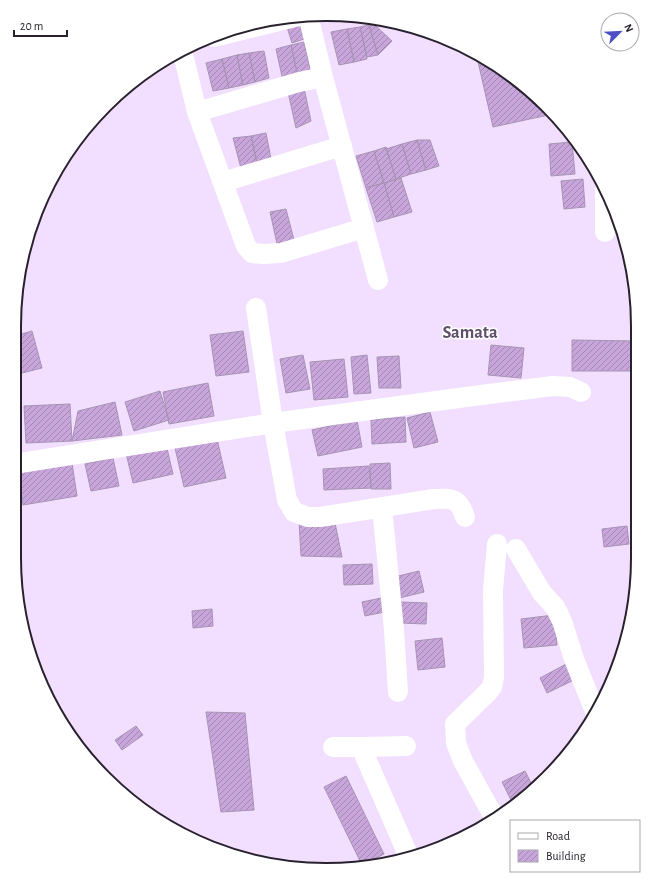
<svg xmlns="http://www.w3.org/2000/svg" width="652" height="884" viewBox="0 0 652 884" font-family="'Alegreya Sans',sans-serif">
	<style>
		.building { fill: url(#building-hatch); stroke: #a694b2 }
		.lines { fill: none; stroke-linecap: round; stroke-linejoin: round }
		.minor { stroke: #fff; stroke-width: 20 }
		.labels { text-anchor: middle; stroke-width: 3; stroke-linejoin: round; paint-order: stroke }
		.quarter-label { font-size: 18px; font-weight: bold; fill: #61506b; stroke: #fff }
		.rim { fill: none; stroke: #29222e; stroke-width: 2 }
	</style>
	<defs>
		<pattern id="building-hatch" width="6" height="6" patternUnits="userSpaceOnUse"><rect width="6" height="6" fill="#c8a6dc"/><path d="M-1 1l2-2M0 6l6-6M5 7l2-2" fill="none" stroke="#a287b3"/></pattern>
	</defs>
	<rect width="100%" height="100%" fill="#f2defe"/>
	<!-- building -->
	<path class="building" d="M 304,21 L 310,37 L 292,43 L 287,27 Z
		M 369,25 L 378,55 L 367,57 L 360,27 Z
		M 369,25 L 376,26 L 392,41 L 378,55 Z
		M 360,27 L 367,59 L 354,62 L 347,29 Z
		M 347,29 L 354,62 L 339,65 L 331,32 Z
		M 304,42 L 311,74 L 298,77 L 291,45 Z
		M 291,45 L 298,77 L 283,81 L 276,49 Z
		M 264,51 L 269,78 L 255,82 L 249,53 Z
		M 249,53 L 255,82 L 243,85 L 237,55 Z
		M 476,53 L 482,56 L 532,92 L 553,114 L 493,127 Z
		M 237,55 L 243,85 L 229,88 L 222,59 Z
		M 222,59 L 229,88 L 213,91 L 206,63 Z
		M 304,88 L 311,121 L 296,128 L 288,92 Z
		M 266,133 L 272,164 L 258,168 L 251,136 Z
		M 251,136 L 258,168 L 242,172 L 233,138 Z
		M 417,140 L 426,170 L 411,174 L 402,144 Z
		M 417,140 L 430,140 L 439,166 L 426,170 Z
		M 572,142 L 575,174 L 551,176 L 549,144 Z
		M 402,144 L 411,174 L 396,179 L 386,149 Z
		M 386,147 L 396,179 L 384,183 L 374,151 Z
		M 374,151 L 384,183 L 366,188 L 356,156 Z
		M 401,178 L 412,212 L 394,217 L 384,183 Z
		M 583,179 L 585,207 L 564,209 L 561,181 Z
		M 384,183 L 394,217 L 377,222 L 366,188 Z
		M 286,209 L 294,240 L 278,248 L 270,212 Z
		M 32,331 L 42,368 L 14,375 L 15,336 Z
		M 243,331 L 249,372 L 216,376 L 210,335 Z
		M 572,340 L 636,341 L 636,371 L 572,371 Z
		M 491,345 L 524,348 L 521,378 L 488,375 Z
		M 303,355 L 310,389 L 286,393 L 280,359 Z
		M 367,355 L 371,393 L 354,394 L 351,357 Z
		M 399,356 L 401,388 L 379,388 L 377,357 Z
		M 344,359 L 348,397 L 314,400 L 310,362 Z
		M 208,383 L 214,416 L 169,424 L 163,392 Z
		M 160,391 L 169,420 L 134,431 L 125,402 Z
		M 115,402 L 122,435 L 72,441 L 78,411 Z
		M 70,404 L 72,441 L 26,443 L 24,406 Z
		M 430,412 L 438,442 L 414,448 L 407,418 Z
		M 405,417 L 406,442 L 372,444 L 371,420 Z
		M 357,420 L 362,447 L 318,456 L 312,430 Z
		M 217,439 L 226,478 L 184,487 L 175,448 Z
		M 166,444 L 173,474 L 133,483 L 126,453 Z
		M 113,458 L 119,486 L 91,491 L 85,464 Z
		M 72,463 L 77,496 L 23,505 L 18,471 Z
		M 390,463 L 391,489 L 371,489 L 370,464 Z
		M 369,466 L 371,488 L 324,490 L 323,469 Z
		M 299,521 L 335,523 L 342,557 L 301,556 Z
		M 627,526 L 629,544 L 604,547 L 602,529 Z
		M 372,564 L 373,584 L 344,585 L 343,565 Z
		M 419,571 L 424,592 L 395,599 L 390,578 Z
		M 386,597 L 389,611 L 365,616 L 362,602 Z
		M 401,602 L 427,603 L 426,624 L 400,623 Z
		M 212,609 L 213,626 L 193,628 L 192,611 Z
		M 554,615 L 557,645 L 524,648 L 521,619 Z
		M 442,638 L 445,667 L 418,670 L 415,641 Z
		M 568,663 L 576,679 L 547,693 L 540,678 Z
		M 206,712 L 245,713 L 254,810 L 221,812 Z
		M 136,726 L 143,735 L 122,750 L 115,740 Z
		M 525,771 L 534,789 L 514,806 L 502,782 Z
		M 346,776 L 384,854 L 362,865 L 324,787 Z
		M 441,843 L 442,845 L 427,853 L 419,855 L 419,854 Z"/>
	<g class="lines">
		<!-- minor -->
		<path class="minor" d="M 308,15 L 323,77 L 378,280
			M 214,37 L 303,15
			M 182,50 L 197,112 L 246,246 L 252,253 L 263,254 L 281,253 L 364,228
			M 197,112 L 299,82 L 323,77
			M 223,182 L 342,146
			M 605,190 L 605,232
			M 256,308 L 273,423 L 287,500 L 294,512 L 308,517 L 320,517 L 434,499 C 452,498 459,498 465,517
			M 14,464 L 273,423 L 481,395 L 553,386 L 570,387 L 581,392
			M 382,507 L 394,630 L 398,692
			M 516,549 L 542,593 L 555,607 L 562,621 L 574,659 L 596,714
			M 333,747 L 361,747 L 409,857
			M 361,747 L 406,746
			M 494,817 L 463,761 L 456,743 L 455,724 L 487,693 L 492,687 L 494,677 L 493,590 L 497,544"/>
	</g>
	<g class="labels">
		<!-- quarter labels -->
		<g class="quarter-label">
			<text x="470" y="338">Samata</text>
		</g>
	</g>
	<!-- crop -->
	<path d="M0 0H652V884H0ZM326 21H326A305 305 0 0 1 631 326V558A305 305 0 0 1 326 863H326A305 305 0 0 1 21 558V326A305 305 0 0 1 326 21Z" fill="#fff" fill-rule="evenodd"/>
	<path class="rim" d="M326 21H326A305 305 0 0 1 631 326V558A305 305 0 0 1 326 863H326A305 305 0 0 1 21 558V326A305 305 0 0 1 326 21Z"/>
	<!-- legend -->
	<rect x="510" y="820" width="130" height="52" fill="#ffffff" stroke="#a9a7ab"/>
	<rect x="518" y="833" width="20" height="6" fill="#ffffff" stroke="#a9a7ab"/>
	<text x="546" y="840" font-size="12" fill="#29222e">Road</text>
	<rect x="518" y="850" width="20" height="12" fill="url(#building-hatch)" stroke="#a9a7ab"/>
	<text x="546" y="860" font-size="12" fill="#29222e">Building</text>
	<!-- north arrow -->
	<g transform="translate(620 32) rotate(66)"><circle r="19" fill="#ffffff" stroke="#a9a7ab"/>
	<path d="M0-3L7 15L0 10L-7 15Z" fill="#4c4fc5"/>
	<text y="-6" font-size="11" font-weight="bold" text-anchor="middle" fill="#29222e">N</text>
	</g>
	<!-- scale -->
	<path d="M14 30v6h53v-6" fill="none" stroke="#29222e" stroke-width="2"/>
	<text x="20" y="30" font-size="12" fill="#29222e" stroke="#ffffff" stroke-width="3" paint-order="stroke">20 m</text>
</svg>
